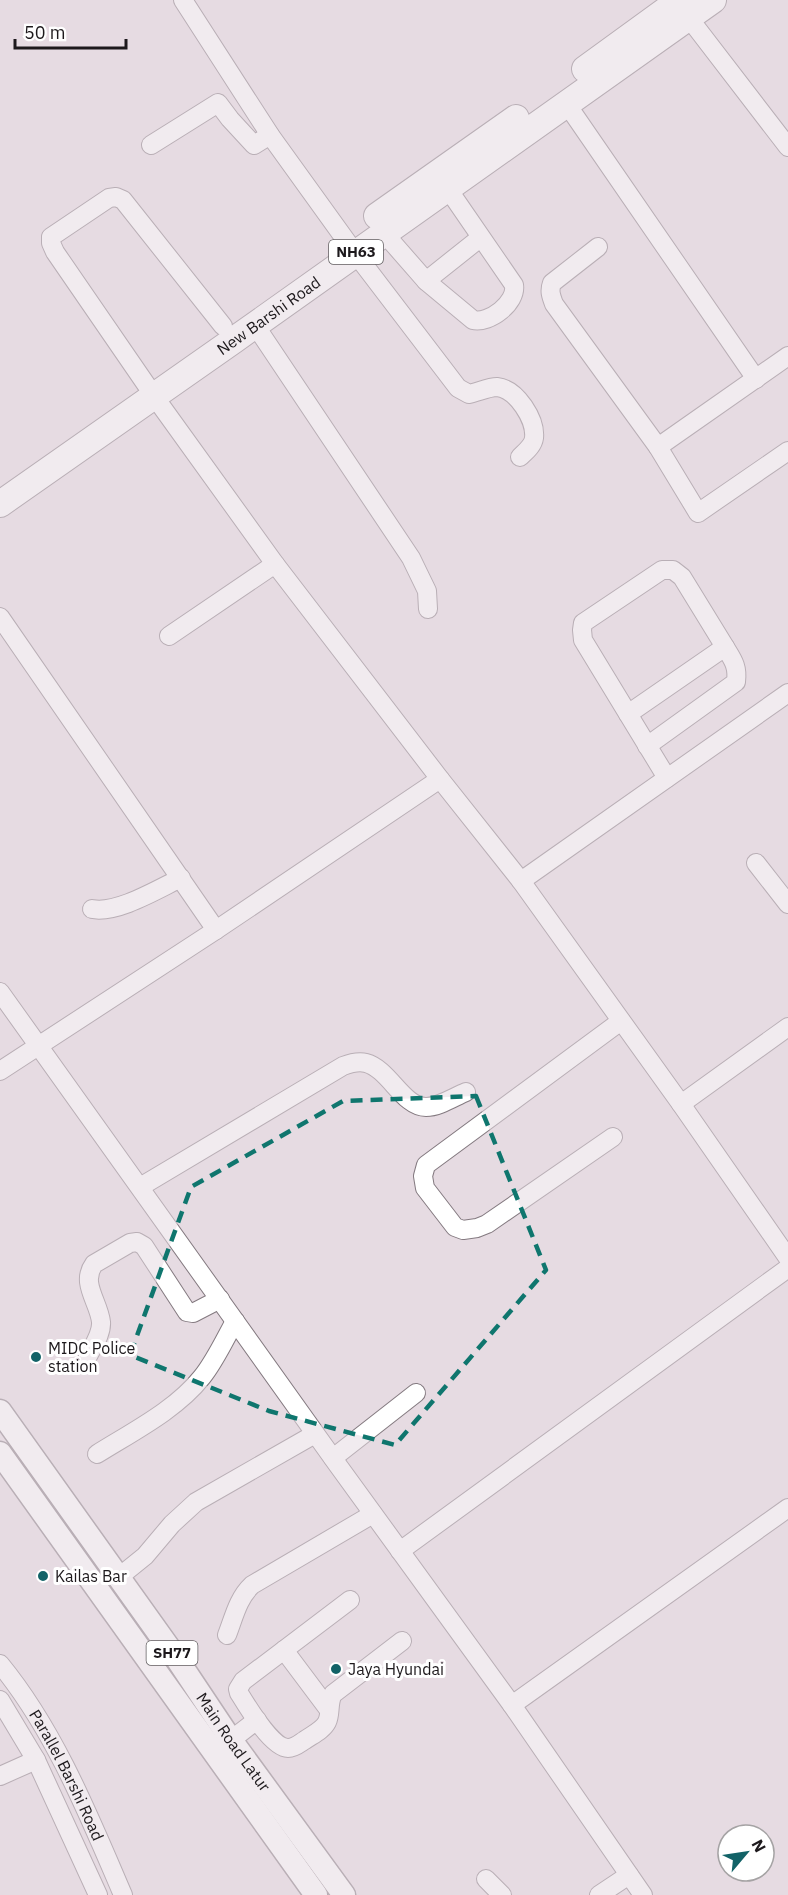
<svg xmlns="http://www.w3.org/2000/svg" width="788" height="1895" viewBox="0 0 788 1895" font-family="'IBM Plex Sans',sans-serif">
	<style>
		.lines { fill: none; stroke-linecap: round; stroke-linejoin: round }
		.minor-casing { stroke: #847a80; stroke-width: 20 }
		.major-casing { stroke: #847a80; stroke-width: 25 }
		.highway-casing { stroke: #847a80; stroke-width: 28 }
		.minor { stroke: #fff; stroke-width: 18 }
		.major { stroke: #fff; stroke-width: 22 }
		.highway { stroke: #fff; stroke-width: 26 }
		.marked { fill: none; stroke: #0f766e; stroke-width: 4.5; stroke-dasharray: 12 8; stroke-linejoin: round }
		.poi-dot { fill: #126267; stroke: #fff; stroke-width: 2 }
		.labels { text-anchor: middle; stroke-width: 6; stroke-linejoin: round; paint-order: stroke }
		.shield { fill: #fff; stroke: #615e60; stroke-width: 1.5 }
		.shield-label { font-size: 15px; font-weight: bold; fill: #1d191c }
		.street-label { font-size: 16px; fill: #1d191c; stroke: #fff }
		.poi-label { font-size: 16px; fill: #1d191c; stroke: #fff; text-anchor: start }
	</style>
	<rect width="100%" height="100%" fill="#e6dbe2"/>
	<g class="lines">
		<!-- minor casing -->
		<g class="minor-casing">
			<g id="minor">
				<path d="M 183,0 L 270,135 L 355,253 L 458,388 L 469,394 C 478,392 489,387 497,387 C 517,389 536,420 534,438 C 533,446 525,452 520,457"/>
				<path d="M 682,9 L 788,147"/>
				<path d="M 566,103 L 756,379"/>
				<path d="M 151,145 L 218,103 L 230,119 L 254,145 L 270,135"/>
				<path d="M 384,233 L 426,281 L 473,320 C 489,324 517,303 514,285 L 448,189"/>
				<path d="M 598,247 L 552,283 C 549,291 551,296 554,304 L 658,447"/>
				<path d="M 426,281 L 480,238"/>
				<path d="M 255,325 L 411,558 L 427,591 L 428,609"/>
				<path d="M 223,326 L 123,200 L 116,197 L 109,198 L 51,237 L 51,243 L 55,252 L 154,396 L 275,564 L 440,779 L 521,881 L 681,1104 L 788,1258"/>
				<path d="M 788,356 L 658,447 L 698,513 L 788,451"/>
				<path d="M 0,617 L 216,930"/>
				<path d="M 169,636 L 275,564"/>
				<path d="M 628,714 L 725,647 C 733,660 738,666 736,682 L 647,746"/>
				<path d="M 667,778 L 583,640 L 582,630 L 583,623 L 662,570 L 673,570 L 682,577 L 725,647"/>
				<path d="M 756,863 L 788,904"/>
				<path d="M 521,881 L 788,693"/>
				<path d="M 92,909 C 117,914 158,889 181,878"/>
				<path d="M 0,992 L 337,1464 L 512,1705 L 643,1895"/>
				<path d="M 0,1071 L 216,930 L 440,779"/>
				<path d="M 681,1104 L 788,1027"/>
				<path d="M 613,1137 L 487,1224 L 477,1228 L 463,1230 L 455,1227 L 425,1188 L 423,1176 L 426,1165 L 621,1021"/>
				<path d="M 140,1187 L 343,1066 C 351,1063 358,1061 366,1063 C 389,1069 403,1107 426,1107 C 439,1107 454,1097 466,1092"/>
				<path d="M 88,1356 C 93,1346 102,1334 101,1322 C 99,1302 80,1283 94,1264 L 130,1243 L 137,1242 L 144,1246 L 187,1312 L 193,1313 L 220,1299"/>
				<path d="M 97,1454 C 132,1432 176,1410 202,1377 C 215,1361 225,1339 235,1321"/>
				<path d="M 333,1458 L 416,1393"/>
				<path d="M 400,1551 L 788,1268"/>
				<path d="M 119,1577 L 145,1556 L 172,1524 L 196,1502 L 315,1434"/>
				<path d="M 350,1600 L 243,1681 L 238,1689 L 239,1693 C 247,1706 272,1748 288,1748 C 295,1748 300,1743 305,1740 C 312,1735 323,1730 327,1722 C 331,1714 328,1703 333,1694 L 402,1641"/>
				<path d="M 227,1635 C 234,1617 238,1598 252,1585 L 373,1514"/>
				<path d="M 284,1650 L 329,1710"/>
				<path id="s1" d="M 0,1664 C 55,1731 89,1816 123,1895"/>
				<path d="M 0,1700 L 36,1760 L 98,1895"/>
				<path d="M 512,1705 L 788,1508"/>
				<path d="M 231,1740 L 257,1720"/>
				<path d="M 0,1776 L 36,1760"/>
				<path d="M 486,1879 L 502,1895"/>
				<path d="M 599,1895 L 629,1875"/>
			</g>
		</g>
		<!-- major casing -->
		<g class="major-casing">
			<g id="major">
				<path id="s2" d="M 0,1411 L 177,1659 L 231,1740 L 344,1895"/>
				<path d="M 0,1453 L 316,1895"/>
			</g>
		</g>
		<!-- highway casing -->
		<g class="highway-casing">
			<g id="highway">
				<path d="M 585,69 L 680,0"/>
				<path d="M 377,216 L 516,118"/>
				<path id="s3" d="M 0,504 L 234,340 L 713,0"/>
			</g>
		</g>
		<!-- minor -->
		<use href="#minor" class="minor"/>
		<!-- major -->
		<use href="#major" class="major"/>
		<!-- highway -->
		<use href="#highway" class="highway"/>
	</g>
	<!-- marked area -->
	<path d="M0 0H788V1895H0ZM 476,1096 L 546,1270 L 395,1445 L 269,1411 L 130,1355 L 191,1187 L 343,1101 Z" fill="#e6dbe2" fill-opacity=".55" fill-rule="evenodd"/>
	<path class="marked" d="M 476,1096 L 546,1270 L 395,1445 L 269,1411 L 130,1355 L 191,1187 L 343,1101 Z"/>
	<!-- markers -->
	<g class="poi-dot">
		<circle cx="36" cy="1357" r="6"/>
		<circle cx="43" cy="1576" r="6"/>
		<circle cx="336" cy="1669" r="6"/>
	</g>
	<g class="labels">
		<!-- shield labels -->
		<g class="shield">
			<rect x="329" y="240" width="54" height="24" rx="4.5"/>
			<rect x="146.5" y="1641" width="51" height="24" rx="4.5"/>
		</g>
		<g class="shield-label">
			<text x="356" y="257">NH63</text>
			<text x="172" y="1658">SH77</text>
		</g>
		<!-- street labels -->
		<g class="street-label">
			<text dy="6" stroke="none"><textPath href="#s3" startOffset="328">New Barshi Road</textPath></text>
			<text dy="6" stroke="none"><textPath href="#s2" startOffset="405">Main Road Latur</textPath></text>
			<text dy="6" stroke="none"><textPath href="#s1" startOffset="130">Parallel Barshi Road</textPath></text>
		</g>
		<!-- poi labels -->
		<g class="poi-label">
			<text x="48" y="1354">MIDC Police<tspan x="48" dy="18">station</tspan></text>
			<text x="55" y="1582">Kailas Bar</text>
			<text x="348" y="1675">Jaya Hyundai</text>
		</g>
	</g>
	<!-- north arrow -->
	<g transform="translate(746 1853) rotate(61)"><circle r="28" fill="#ffffff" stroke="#a5a3a4" stroke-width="1.5"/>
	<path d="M0-4.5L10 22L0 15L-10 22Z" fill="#126267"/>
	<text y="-9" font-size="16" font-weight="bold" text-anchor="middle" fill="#1d191c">N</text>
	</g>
	<!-- scale -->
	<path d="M15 39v9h111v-9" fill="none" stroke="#1d191c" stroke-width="3"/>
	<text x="24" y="39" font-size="18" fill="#1d191c" stroke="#ffffff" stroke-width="4.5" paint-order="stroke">50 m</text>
</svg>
